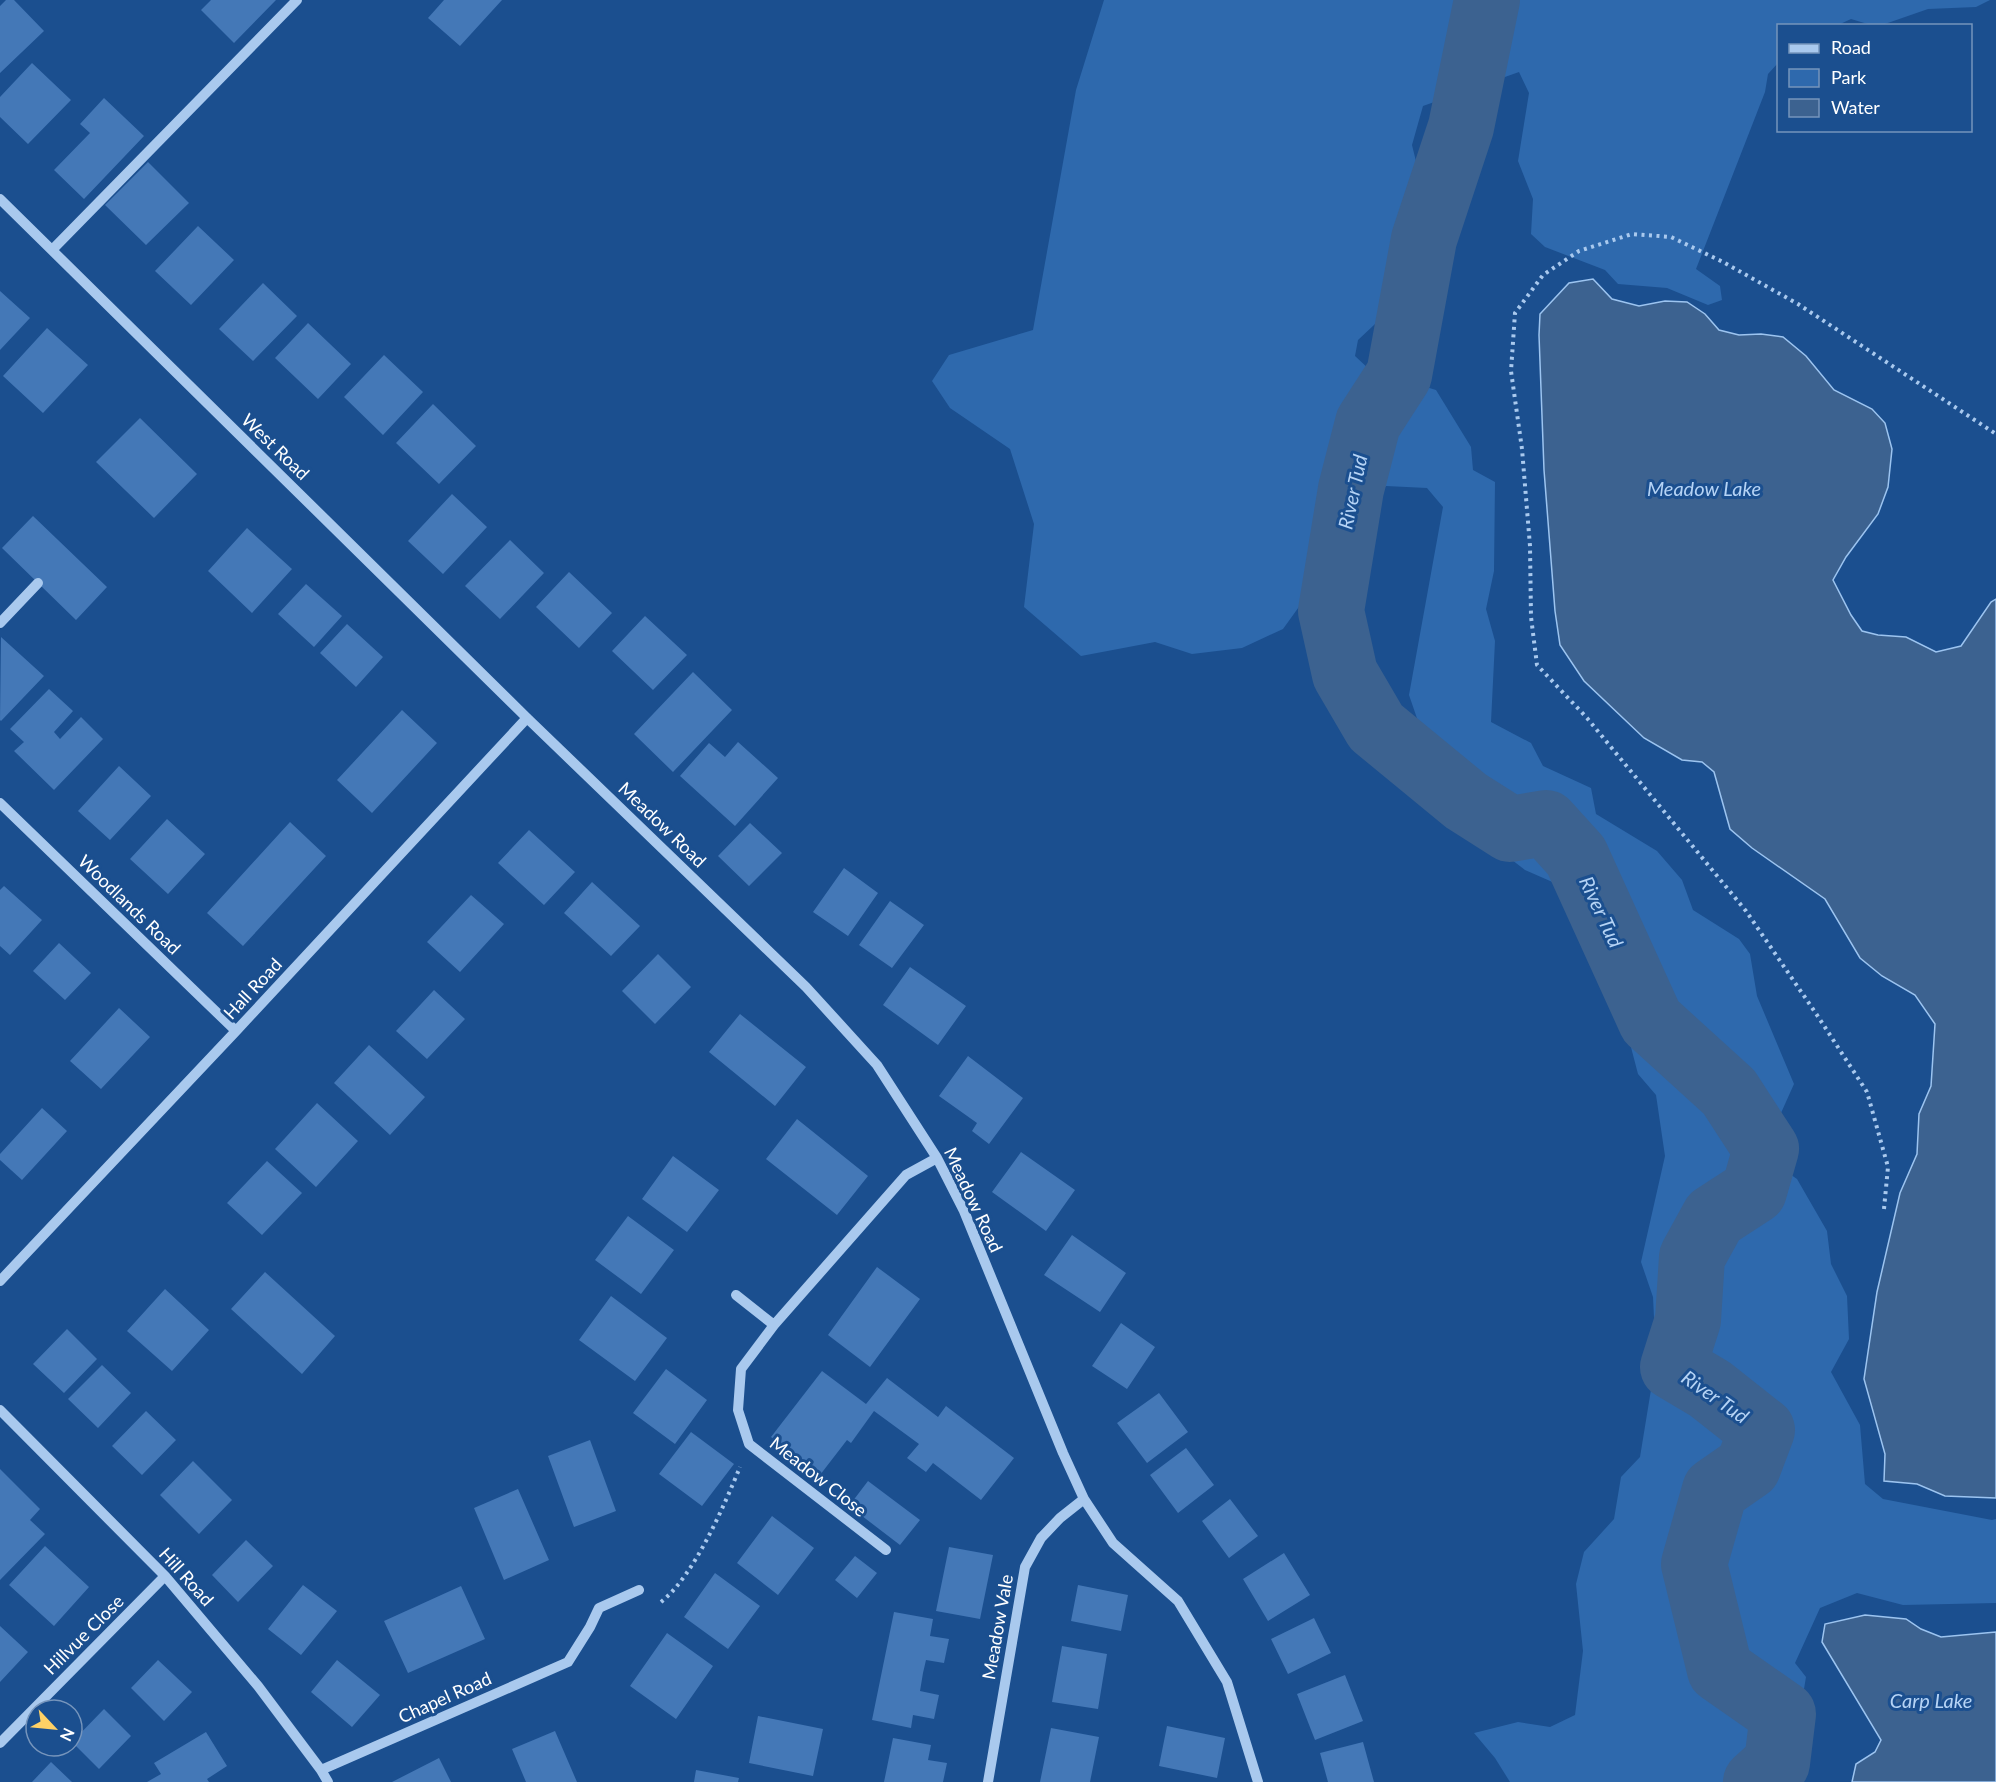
<svg xmlns="http://www.w3.org/2000/svg" width="1996" height="1782" viewBox="0 0 1996 1782" font-family="Lato,sans-serif">
	<style>
		.green { fill: #2e69ad }
		.water { fill: #3c6290; stroke: #9cc4f0; stroke-width: 1.5 }
		.lines { fill: none; stroke-linecap: round; stroke-linejoin: round }
		.river { stroke: #3c6290; stroke-width: 66 }
		.building { fill: #4478b7 }
		.path { stroke: #a9c9ee; stroke-width: 4; stroke-dasharray: 3 4.5; stroke-linecap: butt }
		.minor { stroke: #a9c9ee; stroke-width: 10 }
		.labels { text-anchor: middle; stroke-width: 6; stroke-linejoin: round; paint-order: stroke }
		.street-label { font-size: 18px; fill: #fff; stroke: #1b4f8f }
		.water-label { font-size: 20px; font-style: italic; fill: #b5d3f5; stroke: #1b4f8f }
	</style>
	<rect width="100%" height="100%" fill="#1b4f8f"/>
	<!-- green -->
	<path class="green" d="M 1104,0 L 1990,0 L 1976,7 L 1928,9 L 1882,25 L 1871,25 L 1851,19 L 1838,25 L 1778,26 L 1778,63 L 1768,74 L 1765,92 L 1696,269 L 1720,286 L 1722,300 L 1708,305 L 1667,288 L 1618,284 L 1605,270 L 1545,247 L 1531,234 L 1533,199 L 1518,161 L 1529,93 L 1519,72 L 1423,106 L 1412,145 L 1424,194 L 1406,243 L 1407,294 L 1358,340 L 1355,356 L 1370,370 L 1436,390 L 1471,447 L 1473,470 L 1495,482 L 1494,571 L 1486,609 L 1495,641 L 1491,722 L 1531,743 L 1543,766 L 1591,788 L 1596,814 L 1657,851 L 1682,880 L 1693,910 L 1739,939 L 1750,954 L 1757,996 L 1794,1084 L 1781,1113 L 1784,1170 L 1797,1179 L 1827,1231 L 1831,1264 L 1847,1296 L 1849,1339 L 1831,1372 L 1860,1425 L 1865,1484 L 1883,1499 L 1992,1520 L 1996,1519 L 1996,1603 L 1903,1605 L 1857,1593 L 1820,1608 L 1795,1663 L 1806,1677 L 1801,1707 L 1810,1719 L 1808,1737 L 1775,1768 L 1768,1782 L 1510,1782 L 1495,1758 L 1474,1733 L 1518,1722 L 1550,1727 L 1575,1715 L 1583,1651 L 1576,1584 L 1584,1552 L 1614,1519 L 1621,1477 L 1640,1457 L 1656,1359 L 1653,1297 L 1641,1262 L 1665,1156 L 1656,1095 L 1638,1074 L 1627,1032 L 1635,958 L 1623,920 L 1614,909 L 1525,870 L 1481,836 L 1454,826 L 1409,695 L 1443,507 L 1427,488 L 1386,486 L 1283,629 L 1242,648 L 1192,654 L 1155,642 L 1081,656 L 1024,607 L 1034,524 L 1010,449 L 950,408 L 932,381 L 949,355 L 1033,330 L 1076,90 Z"/>
	<!-- water -->
	<path class="water" d="M 1593,279 L 1612,299 L 1639,306 L 1665,301 L 1687,302 L 1705,314 L 1719,330 L 1739,335 L 1761,334 L 1783,337 L 1806,356 L 1834,390 L 1872,409 L 1885,423 L 1892,449 L 1888,487 L 1878,514 L 1846,557 L 1833,580 L 1851,615 L 1862,631 L 1878,635 L 1906,637 L 1936,652 L 1961,646 L 1991,602 L 1996,599 L 1996,1498 L 1945,1496 L 1917,1484 L 1884,1481 L 1885,1454 L 1864,1379 L 1877,1292 L 1900,1193 L 1917,1154 L 1919,1114 L 1931,1086 L 1935,1024 L 1915,995 L 1882,976 L 1860,958 L 1825,899 L 1752,848 L 1730,829 L 1714,772 L 1702,762 L 1682,760 L 1644,738 L 1584,681 L 1560,645 L 1555,611 L 1544,470 L 1539,335 L 1540,314 L 1569,283 Z
		M 1865,1615 L 1906,1619 L 1921,1629 L 1941,1637 L 1996,1632 L 1996,1782 L 1852,1782 L 1856,1764 L 1875,1752 L 1881,1740 L 1822,1642 L 1825,1624 Z"/>
	<g class="lines">
		<!-- river -->
		<path class="river" d="M 1487,0 L 1461,127 L 1424,239 L 1399,375 L 1368,423 L 1351,489 L 1331,611 L 1345,674 L 1376,727 L 1466,801 L 1510,829 L 1546,823 L 1576,856 L 1651,1021 L 1729,1092 L 1766,1149 L 1754,1191 L 1714,1217 L 1692,1257 L 1688,1320 L 1673,1367 L 1710,1389 L 1762,1430 L 1748,1467 L 1715,1490 L 1694,1564 L 1720,1670 L 1783,1714 L 1777,1763 L 1756,1782"/>
	</g>
	<!-- building -->
	<path class="building" d="M 6,0 L 14,0 L 44,31 L 0,73 L 0,6 Z
		M 211,0 L 276,0 L 234,43 L 201,10 Z
		M 444,0 L 502,0 L 460,46 L 428,18 Z
		M 32,63 L 71,100 L 28,144 L 0,117 L 0,97 Z
		M 104,98 L 144,136 L 84,199 L 54,170 L 90,133 L 80,124 Z
		M 148,162 L 189,203 L 146,245 L 105,205 Z
		M 198,226 L 234,260 L 191,305 L 155,271 Z
		M 263,283 L 297,316 L 253,361 L 219,329 Z
		M 0,291 L 30,318 L 0,350 Z
		M 308,323 L 351,364 L 318,399 L 275,358 Z
		M 47,328 L 88,365 L 43,413 L 3,376 Z
		M 384,355 L 423,392 L 383,435 L 344,397 Z
		M 433,404 L 476,446 L 439,484 L 396,443 Z
		M 140,418 L 197,474 L 154,518 L 96,462 Z
		M 452,494 L 487,527 L 443,574 L 408,541 Z
		M 33,516 L 107,587 L 76,620 L 2,548 Z
		M 247,528 L 292,569 L 252,613 L 208,571 Z
		M 510,540 L 544,573 L 500,619 L 465,586 Z
		M 569,572 L 612,613 L 579,648 L 536,607 Z
		M 306,584 L 342,616 L 314,647 L 278,614 Z
		M 645,616 L 687,655 L 653,690 L 612,651 Z
		M 347,624 L 383,657 L 356,687 L 320,653 Z
		M 1,637 L 44,676 L 1,721 L 0,720 Z
		M 693,672 L 732,710 L 673,772 L 634,734 Z
		M 49,689 L 73,711 L 54,732 L 60,739 L 81,717 L 103,739 L 54,790 L 14,751 L 24,742 L 10,729 Z
		M 402,710 L 437,743 L 372,813 L 337,780 Z
		M 738,742 L 778,778 L 735,826 L 680,776 L 709,743 L 725,757 Z
		M 119,766 L 151,796 L 110,840 L 78,811 Z
		M 167,819 L 205,854 L 168,894 L 130,859 Z
		M 290,822 L 326,856 L 243,946 L 207,913 Z
		M 750,823 L 782,853 L 749,886 L 718,856 Z
		M 529,830 L 575,872 L 544,905 L 498,863 Z
		M 844,868 L 878,893 L 848,936 L 813,912 Z
		M 592,882 L 640,926 L 611,956 L 564,913 Z
		M 4,886 L 42,920 L 10,955 L 0,946 L 0,890 Z
		M 471,895 L 504,924 L 460,972 L 427,942 Z
		M 890,901 L 924,925 L 892,968 L 859,945 Z
		M 59,943 L 91,973 L 65,1000 L 33,971 Z
		M 658,954 L 691,987 L 655,1024 L 622,991 Z
		M 910,967 L 966,1006 L 938,1045 L 883,1005 Z
		M 434,990 L 465,1019 L 427,1059 L 396,1031 Z
		M 119,1008 L 150,1037 L 101,1089 L 70,1061 Z
		M 740,1014 L 806,1067 L 775,1106 L 709,1052 Z
		M 369,1045 L 425,1097 L 390,1135 L 334,1083 Z
		M 968,1056 L 1023,1098 L 989,1144 L 972,1131 L 977,1123 L 939,1096 Z
		M 317,1103 L 358,1141 L 316,1187 L 275,1149 Z
		M 42,1108 L 67,1131 L 22,1180 L 0,1160 L 0,1154 Z
		M 797,1119 L 868,1176 L 837,1215 L 766,1159 Z
		M 1021,1152 L 1075,1190 L 1046,1231 L 992,1192 Z
		M 673,1156 L 719,1190 L 687,1232 L 642,1199 Z
		M 267,1161 L 302,1193 L 262,1235 L 227,1203 Z
		M 628,1216 L 674,1250 L 641,1294 L 595,1260 Z
		M 1072,1235 L 1126,1273 L 1100,1312 L 1044,1275 Z
		M 877,1267 L 920,1299 L 870,1367 L 828,1335 Z
		M 265,1272 L 335,1336 L 302,1374 L 231,1309 Z
		M 165,1289 L 209,1330 L 172,1371 L 127,1331 Z
		M 611,1296 L 667,1338 L 635,1381 L 579,1340 Z
		M 1121,1323 L 1155,1347 L 1127,1389 L 1092,1366 Z
		M 67,1329 L 97,1359 L 64,1393 L 33,1364 Z
		M 102,1365 L 131,1393 L 98,1428 L 68,1399 Z
		M 666,1369 L 707,1400 L 675,1444 L 633,1413 Z
		M 822,1371 L 866,1404 L 887,1378 L 938,1417 L 946,1406 L 1014,1458 L 981,1500 L 933,1463 L 926,1472 L 907,1458 L 919,1444 L 874,1411 L 851,1443 L 847,1440 L 820,1475 L 771,1437 Z
		M 1159,1393 L 1188,1432 L 1147,1463 L 1117,1423 Z
		M 146,1411 L 176,1440 L 142,1475 L 112,1446 Z
		M 691,1432 L 734,1464 L 702,1506 L 659,1474 Z
		M 590,1440 L 616,1511 L 574,1527 L 548,1456 Z
		M 1186,1448 L 1214,1485 L 1178,1513 L 1150,1475 Z
		M 193,1461 L 232,1500 L 199,1534 L 160,1495 Z
		M 0,1469 L 40,1509 L 30,1520 L 45,1534 L 0,1580 Z
		M 868,1481 L 920,1520 L 900,1545 L 849,1506 Z
		M 518,1489 L 549,1560 L 504,1580 L 474,1508 Z
		M 1230,1499 L 1258,1536 L 1229,1558 L 1202,1521 Z
		M 772,1516 L 814,1548 L 778,1595 L 737,1563 Z
		M 246,1540 L 273,1566 L 238,1602 L 212,1575 Z
		M 45,1546 L 89,1587 L 54,1626 L 9,1585 Z
		M 949,1547 L 993,1555 L 980,1619 L 936,1611 Z
		M 1284,1553 L 1310,1595 L 1268,1621 L 1243,1579 Z
		M 855,1556 L 877,1573 L 857,1598 L 835,1580 Z
		M 715,1573 L 760,1606 L 728,1649 L 684,1617 Z
		M 303,1585 L 337,1611 L 301,1655 L 268,1629 Z
		M 1078,1585 L 1128,1595 L 1121,1631 L 1071,1621 Z
		M 461,1586 L 485,1639 L 408,1673 L 384,1621 Z
		M 894,1612 L 933,1619 L 930,1636 L 949,1639 L 944,1663 L 926,1660 L 923,1673 L 920,1691 L 939,1695 L 934,1719 L 913,1715 L 911,1728 L 872,1720 Z
		M 1314,1618 L 1331,1653 L 1288,1674 L 1271,1639 Z
		M 0,1626 L 28,1652 L 0,1682 Z
		M 667,1633 L 713,1666 L 676,1719 L 630,1686 Z
		M 1062,1646 L 1107,1654 L 1098,1709 L 1052,1702 Z
		M 158,1660 L 192,1692 L 164,1721 L 131,1688 Z
		M 337,1660 L 380,1695 L 352,1727 L 311,1692 Z
		M 1345,1675 L 1363,1721 L 1315,1740 L 1297,1694 Z
		M 104,1709 L 131,1736 L 99,1769 L 72,1742 Z
		M 758,1716 L 823,1729 L 813,1776 L 749,1763 Z
		M 1167,1726 L 1225,1738 L 1217,1778 L 1159,1766 Z
		M 1051,1728 L 1099,1737 L 1090,1782 L 1040,1782 Z
		M 555,1731 L 577,1782 L 526,1782 L 512,1749 Z
		M 206,1732 L 227,1766 L 207,1779 L 209,1782 L 147,1782 L 161,1774 L 154,1763 Z
		M 893,1738 L 931,1745 L 928,1760 L 947,1763 L 943,1782 L 884,1782 Z
		M 1363,1742 L 1374,1782 L 1328,1782 L 1320,1753 Z
		M 439,1758 L 451,1782 L 392,1782 Z
		M 51,1762 L 72,1782 L 32,1782 Z
		M 696,1770 L 739,1778 L 738,1782 L 694,1782 Z"/>
	<g class="lines">
		<!-- path -->
		<path class="path" d="M 1884,1209 L 1888,1167 L 1867,1092 L 1817,1015 L 1746,911 L 1587,718 L 1537,665 L 1531,617 L 1530,546 L 1522,449 L 1511,371 L 1515,313 L 1543,275 L 1579,251 L 1632,234 L 1671,237 L 1723,262 L 1798,304 L 1996,434
			M 661,1602 C 694,1576 724,1506 740,1467"/>
		<!-- minor -->
		<path class="minor" d="M 0,199 L 527,718 L 806,987 L 877,1065 L 937,1158 L 964,1211 L 1063,1453 L 1084,1499 L 1113,1543 L 1178,1601 L 1227,1682 L 1258,1782
			M 53,249 L 297,0
			M 0,623 L 38,583
			M 0,803 L 236,1031
			M 0,1281 L 236,1031 L 527,718
			M 736,1295 L 774,1325
			M 0,1410 L 165,1576 L 258,1686 L 321,1770 L 328,1782
			M 886,1550 L 749,1444 L 738,1410 L 741,1369 L 774,1325 L 906,1175 L 937,1158
			M 0,1743 L 165,1576
			M 321,1770 L 568,1662 L 590,1627 L 599,1608 L 639,1590
			M 988,1782 L 1025,1567 L 1041,1538 L 1060,1518 L 1084,1499"/>
	</g>
	<g class="labels">
		<!-- street labels -->
		<g class="street-label">
			<text transform="translate(275 447) rotate(44)" y="6">West Road</text>
			<text transform="translate(662 825) rotate(44)" y="6">Meadow Road</text>
			<text transform="translate(129 905) rotate(44)" y="6">Woodlands Road</text>
			<text transform="translate(253 989) rotate(-47)" y="6">Hall Road</text>
			<text transform="translate(973 1200) rotate(65)" y="6">Meadow Road</text>
			<text transform="translate(818 1477) rotate(38)" y="6">Meadow Close</text>
			<text transform="translate(186 1577) rotate(48)" y="6">Hill Road</text>
			<text transform="translate(998 1627) rotate(-80)" y="6">Meadow Vale</text>
			<text transform="translate(84 1635) rotate(-45)" y="6">Hillvue Close</text>
			<text transform="translate(445 1698) rotate(-24)" y="6">Chapel Road</text>
		</g>
		<!-- water labels -->
		<g class="water-label">
			<text x="1704" y="496">Meadow Lake</text>
			<text transform="translate(1353 492) rotate(-78)" y="7">River Tud</text>
			<text transform="translate(1601 912) rotate(65)" y="7">River Tud</text>
			<text transform="translate(1715 1397) rotate(35)" y="7">River Tud</text>
			<text x="1931" y="1708">Carp Lake</text>
		</g>
	</g>
	<!-- legend -->
	<rect x="1777" y="24" width="195" height="108" fill="#1b4f8f" stroke="#7695bc" stroke-width="1.5"/>
	<rect x="1789" y="44" width="30" height="9" fill="#a9c9ee" stroke="#7695bc" stroke-width="1.5"/>
	<text x="1831" y="54" font-size="18" fill="#ffffff">Road</text>
	<rect x="1789" y="69" width="30" height="18" fill="#2e69ad" stroke="#7695bc" stroke-width="1.5"/>
	<text x="1831" y="84" font-size="18" fill="#ffffff">Park</text>
	<rect x="1789" y="99" width="30" height="18" fill="#3c6290" stroke="#7695bc" stroke-width="1.5"/>
	<text x="1831" y="114" font-size="18" fill="#ffffff">Water</text>
	<!-- north arrow -->
	<g transform="translate(54 1728) rotate(116)"><circle r="28" fill="#1b4f8f" stroke="#7695bc" stroke-width="1.5"/>
	<path d="M0-4.5L10 22L0 15L-10 22Z" fill="#ffd166"/>
	<text y="-9" font-size="16" font-weight="bold" text-anchor="middle" fill="#ffffff">N</text>
	</g>
</svg>
